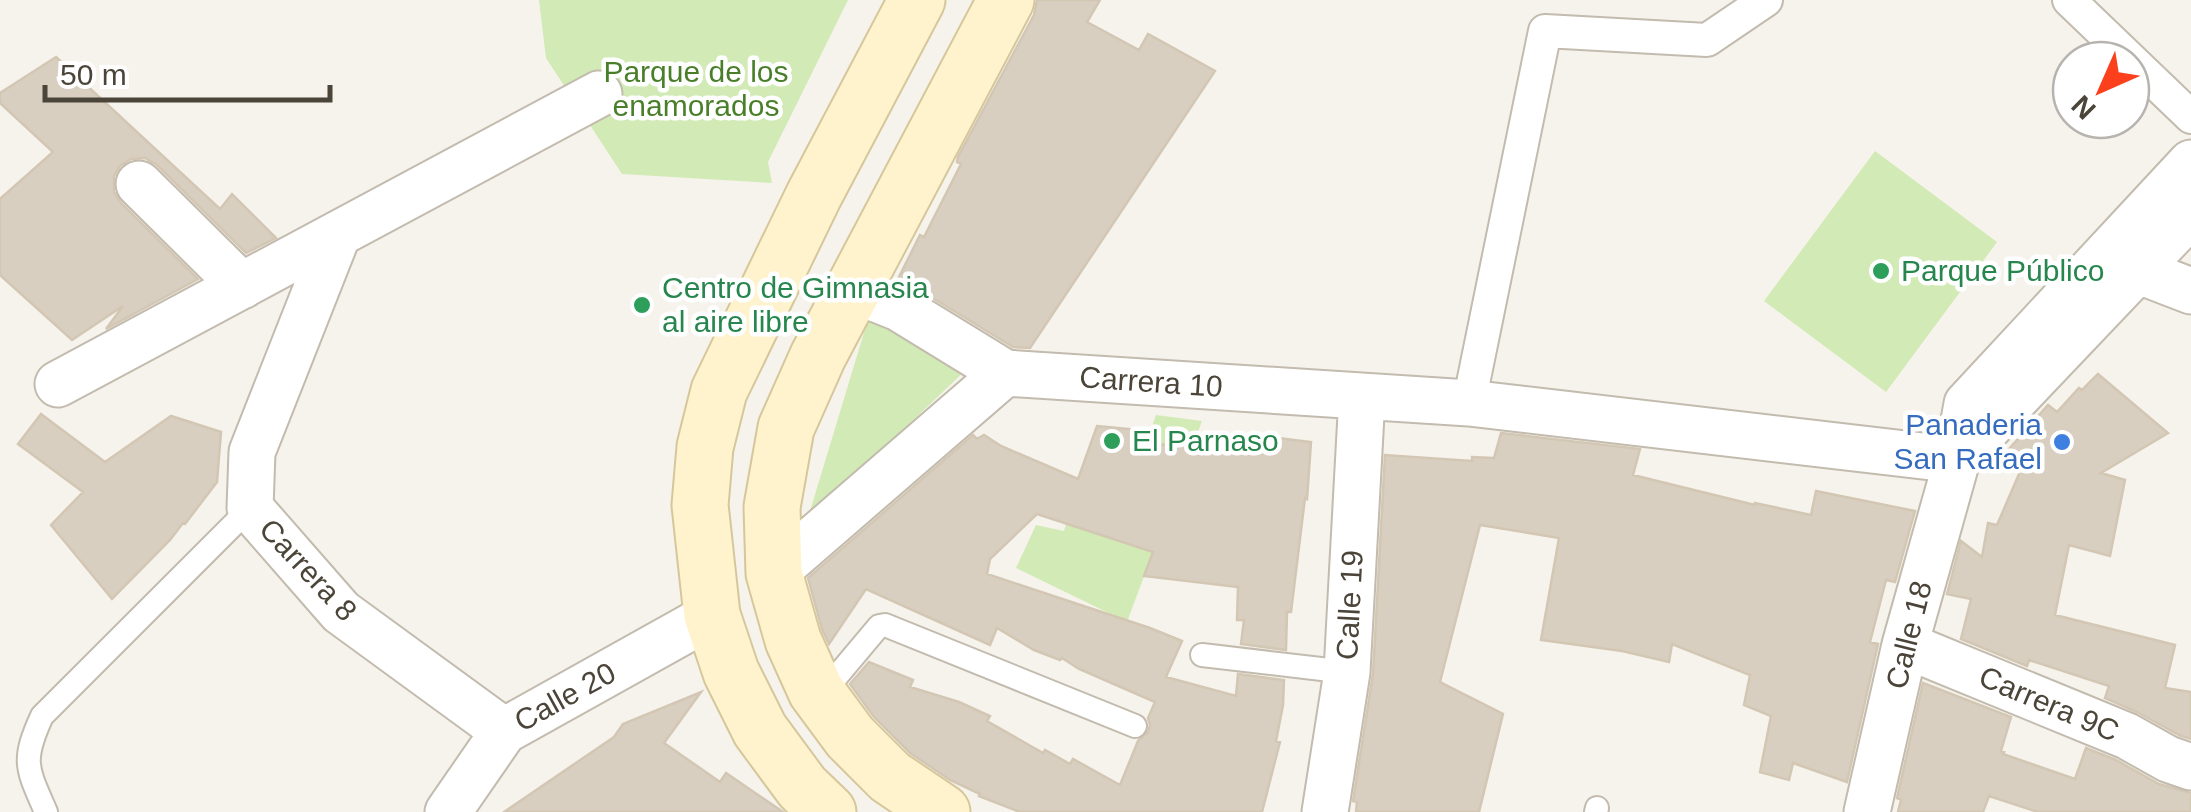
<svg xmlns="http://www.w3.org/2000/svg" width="2191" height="812" viewBox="0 0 2191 812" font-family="Helvetica,sans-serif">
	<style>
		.green { fill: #d2eab5 }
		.building { fill: #d8cfc1; stroke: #d3c7b4; stroke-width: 2.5 }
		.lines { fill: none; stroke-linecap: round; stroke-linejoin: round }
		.service-casing { stroke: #c2bbae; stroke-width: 26 }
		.pedestrian-casing { stroke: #c2bbae; stroke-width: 36 }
		.minor-casing { stroke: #c2bbae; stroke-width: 49 }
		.secondary-casing { stroke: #d6c79b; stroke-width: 59 }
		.service { stroke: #fff; stroke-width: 22 }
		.pedestrian { stroke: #fff; stroke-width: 32 }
		.minor { stroke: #fff; stroke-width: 45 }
		.secondary { stroke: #fff3cd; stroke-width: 55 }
		.leisure-dot { fill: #2e9e5b; stroke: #fff; stroke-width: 4 }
		.shop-dot { fill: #3f7fe0; stroke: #fff; stroke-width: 4 }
		.labels { text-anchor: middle; stroke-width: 9; stroke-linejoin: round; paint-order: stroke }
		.park-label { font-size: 30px; fill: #4a7f2a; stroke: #fff }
		.leisure-label { font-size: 30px; fill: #27864d; stroke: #fff; text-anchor: start }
		.street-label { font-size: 30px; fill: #4b4439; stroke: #fff }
		.shop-label { font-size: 30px; fill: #366cbe; stroke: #fff; text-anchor: end }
	</style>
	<rect width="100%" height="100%" fill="#f6f3ec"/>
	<!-- green -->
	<path class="green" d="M 539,0 L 848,0 L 768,162 L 772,183 L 622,174 L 546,58 Z
		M 1875,151 L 1997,242 L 1886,392 L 1764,301 Z
		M 869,316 L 968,368 L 807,521 Z
		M 1156,415 L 1202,421 L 1127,622 L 1016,568 L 1036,525 L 1064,531 L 1070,510 L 1116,528 Z"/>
	<!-- building -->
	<path class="building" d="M 1037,0 L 1100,0 L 1087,22 L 1139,50 L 1148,34 L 1215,71 L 1030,348 L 1013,347 L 913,286 L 898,279 L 920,235 L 924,237 L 961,164 L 957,162 L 958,157 L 1034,15 Z
		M 56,57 L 220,209 L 232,194 L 276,238 L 246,253 L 157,165 L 145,158 L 131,159 L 120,166 L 114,176 L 114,192 L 121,203 L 198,279 L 106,329 L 123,306 L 72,340 L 0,275 L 0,199 L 53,152 L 0,103 L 0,93 Z
		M 2098,374 L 2168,433 L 2101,473 L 2125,480 L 2110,556 L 2069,545 L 2055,615 L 2175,645 L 2165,688 L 2191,692 L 2191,739 L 2179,735 L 2137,712 L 2105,698 L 2109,686 L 2029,660 L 2027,666 L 1961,639 L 1971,599 L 1947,594 L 1961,541 L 1982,557 L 1988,523 L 1997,525 L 2022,467 L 2001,458 L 2048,405 L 2057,412 L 2079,388 L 2082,390 Z
		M 41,414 L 105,462 L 171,416 L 221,432 L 217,482 L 185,524 L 183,523 L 170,540 L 112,599 L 51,525 L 83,492 L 18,444 Z
		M 1097,426 L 1139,430 L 1133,445 L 1192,444 L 1194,442 L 1252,442 L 1253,438 L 1268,440 L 1270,437 L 1311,442 L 1307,499 L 1305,498 L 1291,612 L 1287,612 L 1286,650 L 1241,644 L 1244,620 L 1237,620 L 1238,587 L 1144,576 L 1153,552 L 1037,514 L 990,559 L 987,574 L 1150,628 L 1182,641 L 1166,677 L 1236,696 L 1238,674 L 1284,680 L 1283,705 L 1276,741 L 1280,742 L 1262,812 L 1020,812 L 979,796 L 980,794 L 950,780 L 910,753 L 874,717 L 850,684 L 869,662 L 913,680 L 910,687 L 959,702 L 990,716 L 987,721 L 1043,753 L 1045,750 L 1070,764 L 1073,759 L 1120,785 L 1138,741 L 1148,732 L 1150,725 L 1148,718 L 1155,702 L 1079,669 L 1062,658 L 1060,660 L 1034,650 L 997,628 L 990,645 L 866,589 L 829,644 L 822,629 L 808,578 L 973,435 L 977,439 L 984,435 L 1001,446 L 1078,479 Z
		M 1501,433 L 1640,449 L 1633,475 L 1755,505 L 1755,503 L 1811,515 L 1816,491 L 1915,511 L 1895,582 L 1886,580 L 1870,642 L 1878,644 L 1847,782 L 1793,763 L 1789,780 L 1760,772 L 1771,716 L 1744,705 L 1750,675 L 1672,644 L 1669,662 L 1622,651 L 1541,640 L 1559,538 L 1480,525 L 1440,682 L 1503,714 L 1479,812 L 1356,812 L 1357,802 L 1353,801 L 1373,674 L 1385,455 L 1472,461 L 1472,457 L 1494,458 Z
		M 1923,683 L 2011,717 L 2001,751 L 2004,752 L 2003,754 L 2075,779 L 2086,748 L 2116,760 L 2159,784 L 2191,793 L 2191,812 L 2038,812 L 1989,796 L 1983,812 L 1898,812 L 1901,800 L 1897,798 Z
		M 701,692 L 664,743 L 720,782 L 726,773 L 783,812 L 504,812 L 614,737 L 623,724 Z"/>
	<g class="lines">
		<!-- service casing -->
		<g class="service-casing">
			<path id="service" d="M 1202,655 L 1347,672
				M 816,691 L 832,682 L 879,626 L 885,625 L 1135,726
				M 46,812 C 27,768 21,762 42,716 L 250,508
				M 1596,812 L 1597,808"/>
		</g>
		<!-- pedestrian casing -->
		<g class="pedestrian-casing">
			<path id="pedestrian" d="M 2069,0 L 2191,117
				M 1469,403 L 1545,31 L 1707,40 L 1766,0"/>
		</g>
		<!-- minor casing -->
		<g class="minor-casing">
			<path id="minor" d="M 139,184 L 242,286
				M 338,234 L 252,452 L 250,508 L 341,612 L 504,731
				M 2113,261 L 2191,291
				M 854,290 L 899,308 L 1005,373 L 1469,403 L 1957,460
				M 58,384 L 599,94
				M 1958,459 L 2191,214
				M 774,573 L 1005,373
				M 1905,645 L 2127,736 L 2168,759 L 2191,767
				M 448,812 L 504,731 L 712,615
				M 1325,812 L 1347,672 L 1362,396
				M 1867,812 L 1905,645 L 1957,460 L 1967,404 L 2191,163"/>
		</g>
		<!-- secondary casing -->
		<g class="secondary-casing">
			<path id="secondary" d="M 828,812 L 802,787 L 760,730 L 731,672 L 712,615 L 700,505 L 705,447 L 719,391 L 814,195 L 917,0
				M 942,812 L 890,777 L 850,737 L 816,691 L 793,640 L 774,573 L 772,507 L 786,428 L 818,356 L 1006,0"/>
		</g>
		<!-- service -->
		<use href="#service" class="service"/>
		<!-- pedestrian -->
		<use href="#pedestrian" class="pedestrian"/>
		<!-- minor -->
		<use href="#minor" class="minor"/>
		<!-- secondary -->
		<use href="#secondary" class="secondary"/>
	</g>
	<!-- markers -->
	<g class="leisure-dot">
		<circle cx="1881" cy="271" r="10"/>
		<circle cx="642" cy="305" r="10"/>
		<circle cx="1112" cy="441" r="10"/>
	</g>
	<circle class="shop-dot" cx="2062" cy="442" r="10"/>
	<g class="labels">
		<!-- park labels -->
		<g class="park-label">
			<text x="696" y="82">Parque de los<tspan x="696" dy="34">enamorados</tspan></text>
		</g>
		<!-- leisure labels -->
		<g class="leisure-label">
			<text x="1901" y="281">Parque Público</text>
			<text x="662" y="298">Centro de Gimnasia<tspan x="662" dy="34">al aire libre</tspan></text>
			<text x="1132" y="451">El Parnaso</text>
		</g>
		<!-- street labels -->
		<g class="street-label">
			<text transform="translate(1151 382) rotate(4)" y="10">Carrera 10</text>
			<text transform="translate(308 570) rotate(47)" y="10">Carrera 8</text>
			<text transform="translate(1350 605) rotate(-87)" y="10">Calle 19</text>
			<text transform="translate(1909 635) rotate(-76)" y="10">Calle 18</text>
			<text transform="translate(565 697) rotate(-29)" y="10">Calle 20</text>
			<text transform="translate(2049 704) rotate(23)" y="10">Carrera 9C</text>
		</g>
		<!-- shop labels -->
		<g class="shop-label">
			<text x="2042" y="435">Panaderia<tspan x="2042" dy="34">San Rafael</tspan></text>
		</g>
	</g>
	<!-- north arrow -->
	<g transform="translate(2101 90) rotate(225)"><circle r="48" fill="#ffffff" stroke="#b7b4b0" stroke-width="2.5"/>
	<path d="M0-8L18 38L0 25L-18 38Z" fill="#fc3f1d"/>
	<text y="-15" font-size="28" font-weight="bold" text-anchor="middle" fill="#4b4439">N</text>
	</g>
	<!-- scale -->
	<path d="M45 85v15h285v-15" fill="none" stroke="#4b4439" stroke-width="5"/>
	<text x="60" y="85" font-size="30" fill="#4b4439" stroke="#ffffff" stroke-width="8" paint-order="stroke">50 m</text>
</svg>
